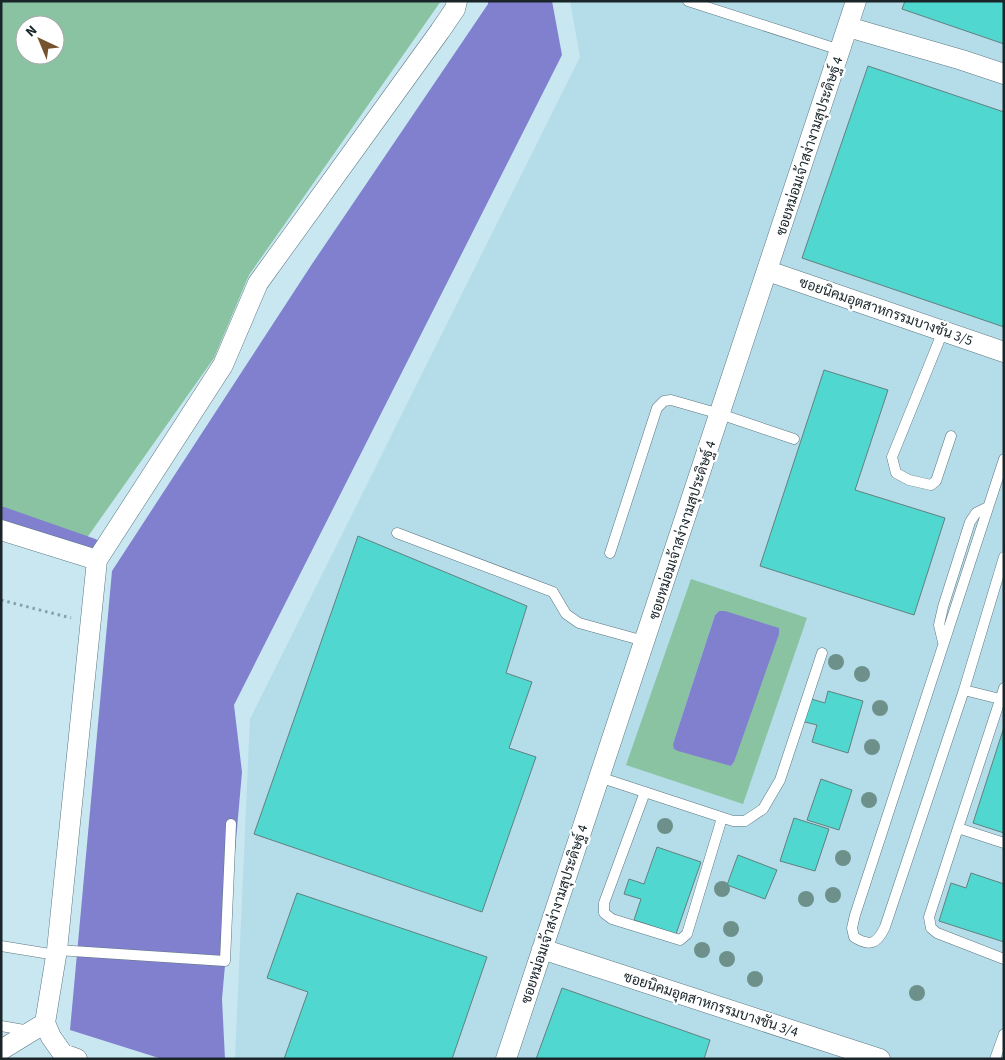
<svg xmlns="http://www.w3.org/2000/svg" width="1005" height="1060" viewBox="0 0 1005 1060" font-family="'Source Sans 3',Sarabun,sans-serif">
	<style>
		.built { fill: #b5dce9 }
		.green { fill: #8ac3a2; fill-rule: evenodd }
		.water { fill: #8180cf }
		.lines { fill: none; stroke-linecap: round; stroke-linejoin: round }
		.canal { stroke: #8180cf; stroke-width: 21 }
		.building { fill: #50d7cf; stroke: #62817e }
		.service-casing { stroke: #5b7780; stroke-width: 11 }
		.minor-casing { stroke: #5b7780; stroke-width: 21 }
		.path { stroke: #88a0a8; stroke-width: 3; stroke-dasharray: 2.5 4; stroke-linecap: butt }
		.service { stroke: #fff; stroke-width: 10 }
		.minor { stroke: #fff; stroke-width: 20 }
		.tree { fill: #6d918a }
		.labels { text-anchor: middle; stroke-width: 4.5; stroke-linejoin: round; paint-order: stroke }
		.street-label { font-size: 14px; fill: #192529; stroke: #fff }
	</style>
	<rect width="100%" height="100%" fill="#c8e7f1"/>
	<!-- built -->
	<path class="built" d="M 570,1 L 1004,1 L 1004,1059 L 235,1059 L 250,719 L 580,57 Z"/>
	<!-- green -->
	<path class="green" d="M 1,1 L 441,1 L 249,275 L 214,358 L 79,549 L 1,521 ZM 25,25 L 55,25 L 55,55 L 25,55 Z
		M 691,579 L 807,618 L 743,804 L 626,765 ZM 719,611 L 734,762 L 731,766 L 673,744 L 715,615 Z"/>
	<!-- water -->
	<path class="water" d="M 488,1 L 552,1 L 562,55 L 234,705 L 242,772 L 222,999 L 225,1059 L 162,1059 L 70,1030 L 112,571 L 312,264 L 488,4 Z
		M 719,611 L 725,611 L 779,628 L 779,634 L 734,762 L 731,766 L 678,751 L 674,749 L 673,744 L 715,615 Z"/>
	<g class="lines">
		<!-- canal -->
		<path class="canal" d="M 1,517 L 92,549"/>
	</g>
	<!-- building -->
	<path class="building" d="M 905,1 L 1004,1 L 1004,44 L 902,9 Z
		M 868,66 L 1004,112 L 1004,327 L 802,258 Z
		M 824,370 L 888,390 L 855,490 L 945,518 L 914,615 L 760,566 Z
		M 358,536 L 527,606 L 506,673 L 532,682 L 509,748 L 536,757 L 482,912 L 254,834 Z
		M 828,691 L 863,701 L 848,753 L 812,742 L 817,725 L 801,721 L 808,698 L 825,703 Z
		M 1004,727 L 1004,833 L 973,823 Z
		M 821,779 L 852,790 L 839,830 L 807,820 Z
		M 794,818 L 829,829 L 815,871 L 780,861 Z
		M 657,847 L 701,862 L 676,934 L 634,920 L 641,899 L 624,894 L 629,879 L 644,884 Z
		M 738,855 L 777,870 L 765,899 L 727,885 Z
		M 971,873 L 1004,884 L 1004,942 L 939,921 L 951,883 L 966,888 Z
		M 297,893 L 487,957 L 452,1059 L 284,1059 L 308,992 L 267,978 Z
		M 562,988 L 710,1040 L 704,1059 L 536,1059 Z"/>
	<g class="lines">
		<!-- service casing -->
		<g class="service-casing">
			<path id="service" d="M 688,1 L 840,50
				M 943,331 L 892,457 L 896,473 L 909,480 L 931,485 L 936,481 L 951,436
				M 397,533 L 553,592 L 566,614 L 579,623 L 644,641
				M 610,553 L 657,408 L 664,401 L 671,400 L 720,414 L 794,439
				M 943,642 L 939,625 L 943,607 L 970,522 L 976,513 L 988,507
				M 1004,688 L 958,828 L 1004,843
				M 964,690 L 1004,557
				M 1000,699 L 964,690 L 885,927 C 877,944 870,947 854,937 L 852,928 L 855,915 L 1004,459
				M 599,777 L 733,821 L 745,821 L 763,809 L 780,780 L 822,653
				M 645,792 L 604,903 L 604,913 L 612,919 L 680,940 L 687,934 L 722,818
				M 958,828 L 929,917 L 931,928 L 937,933 L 1004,959
				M 1,946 L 56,955
				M 57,950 L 225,961 L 231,824
				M 1,1026 L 30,1031
				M 995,1059 L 1004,1034"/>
		</g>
		<!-- minor casing -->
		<g class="minor-casing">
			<path id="minor" d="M 848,27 L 962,60 L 1004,74
				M 768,271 L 1004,352
				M 1,530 L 97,560
				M 542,949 L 880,1059
				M 1,1050 L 45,1023
				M 77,1059 L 63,1054 L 51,1037 L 45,1023 L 57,950 L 97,560 L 223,365 L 258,283 L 440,31 L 455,9 L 457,1
				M 506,1059 L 856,1"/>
		</g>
		<!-- path -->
		<path class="path" d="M 1,600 L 71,618"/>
		<!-- service -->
		<use href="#service" class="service"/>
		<!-- minor -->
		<use href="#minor" class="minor"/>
	</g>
	<!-- trees -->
	<g class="tree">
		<circle cx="836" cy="662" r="8"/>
		<circle cx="862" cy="674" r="8"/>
		<circle cx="880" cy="708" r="8"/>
		<circle cx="872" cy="747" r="8"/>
		<circle cx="869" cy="800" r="8"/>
		<circle cx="665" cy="826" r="8"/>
		<circle cx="843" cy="858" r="8"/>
		<circle cx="722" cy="889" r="8"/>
		<circle cx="833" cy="895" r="8"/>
		<circle cx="806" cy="899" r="8"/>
		<circle cx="731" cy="929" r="8"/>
		<circle cx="702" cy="950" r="8"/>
		<circle cx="727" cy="959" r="8"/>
		<circle cx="755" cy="979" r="8"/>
		<circle cx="917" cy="993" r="8"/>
	</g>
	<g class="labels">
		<!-- street labels -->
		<g class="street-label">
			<text transform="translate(809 146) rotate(-72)" y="5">ซอยหม่อมเจ้าสง่างามสุประดิษฐ์ 4</text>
			<text transform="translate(886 311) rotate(19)" y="5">ซอยนิคมอุตสาหกรรมบางชัน 3/5</text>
			<text transform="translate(682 530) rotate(-72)" y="5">ซอยหม่อมเจ้าสง่างามสุประดิษฐ์ 4</text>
			<text transform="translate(554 914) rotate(-72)" y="5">ซอยหม่อมเจ้าสง่างามสุประดิษฐ์ 4</text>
			<text transform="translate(711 1004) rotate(18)" y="5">ซอยนิคมอุตสาหกรรมบางชัน 3/4</text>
		</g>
	</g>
	<!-- border -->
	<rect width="1005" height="1060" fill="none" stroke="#192529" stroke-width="5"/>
	<!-- north arrow -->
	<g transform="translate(40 40) rotate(316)"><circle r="24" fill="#ffffff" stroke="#a3a8a9"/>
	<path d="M0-4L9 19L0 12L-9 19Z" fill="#77532d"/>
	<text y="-8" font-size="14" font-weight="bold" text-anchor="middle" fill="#192529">N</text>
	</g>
</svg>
